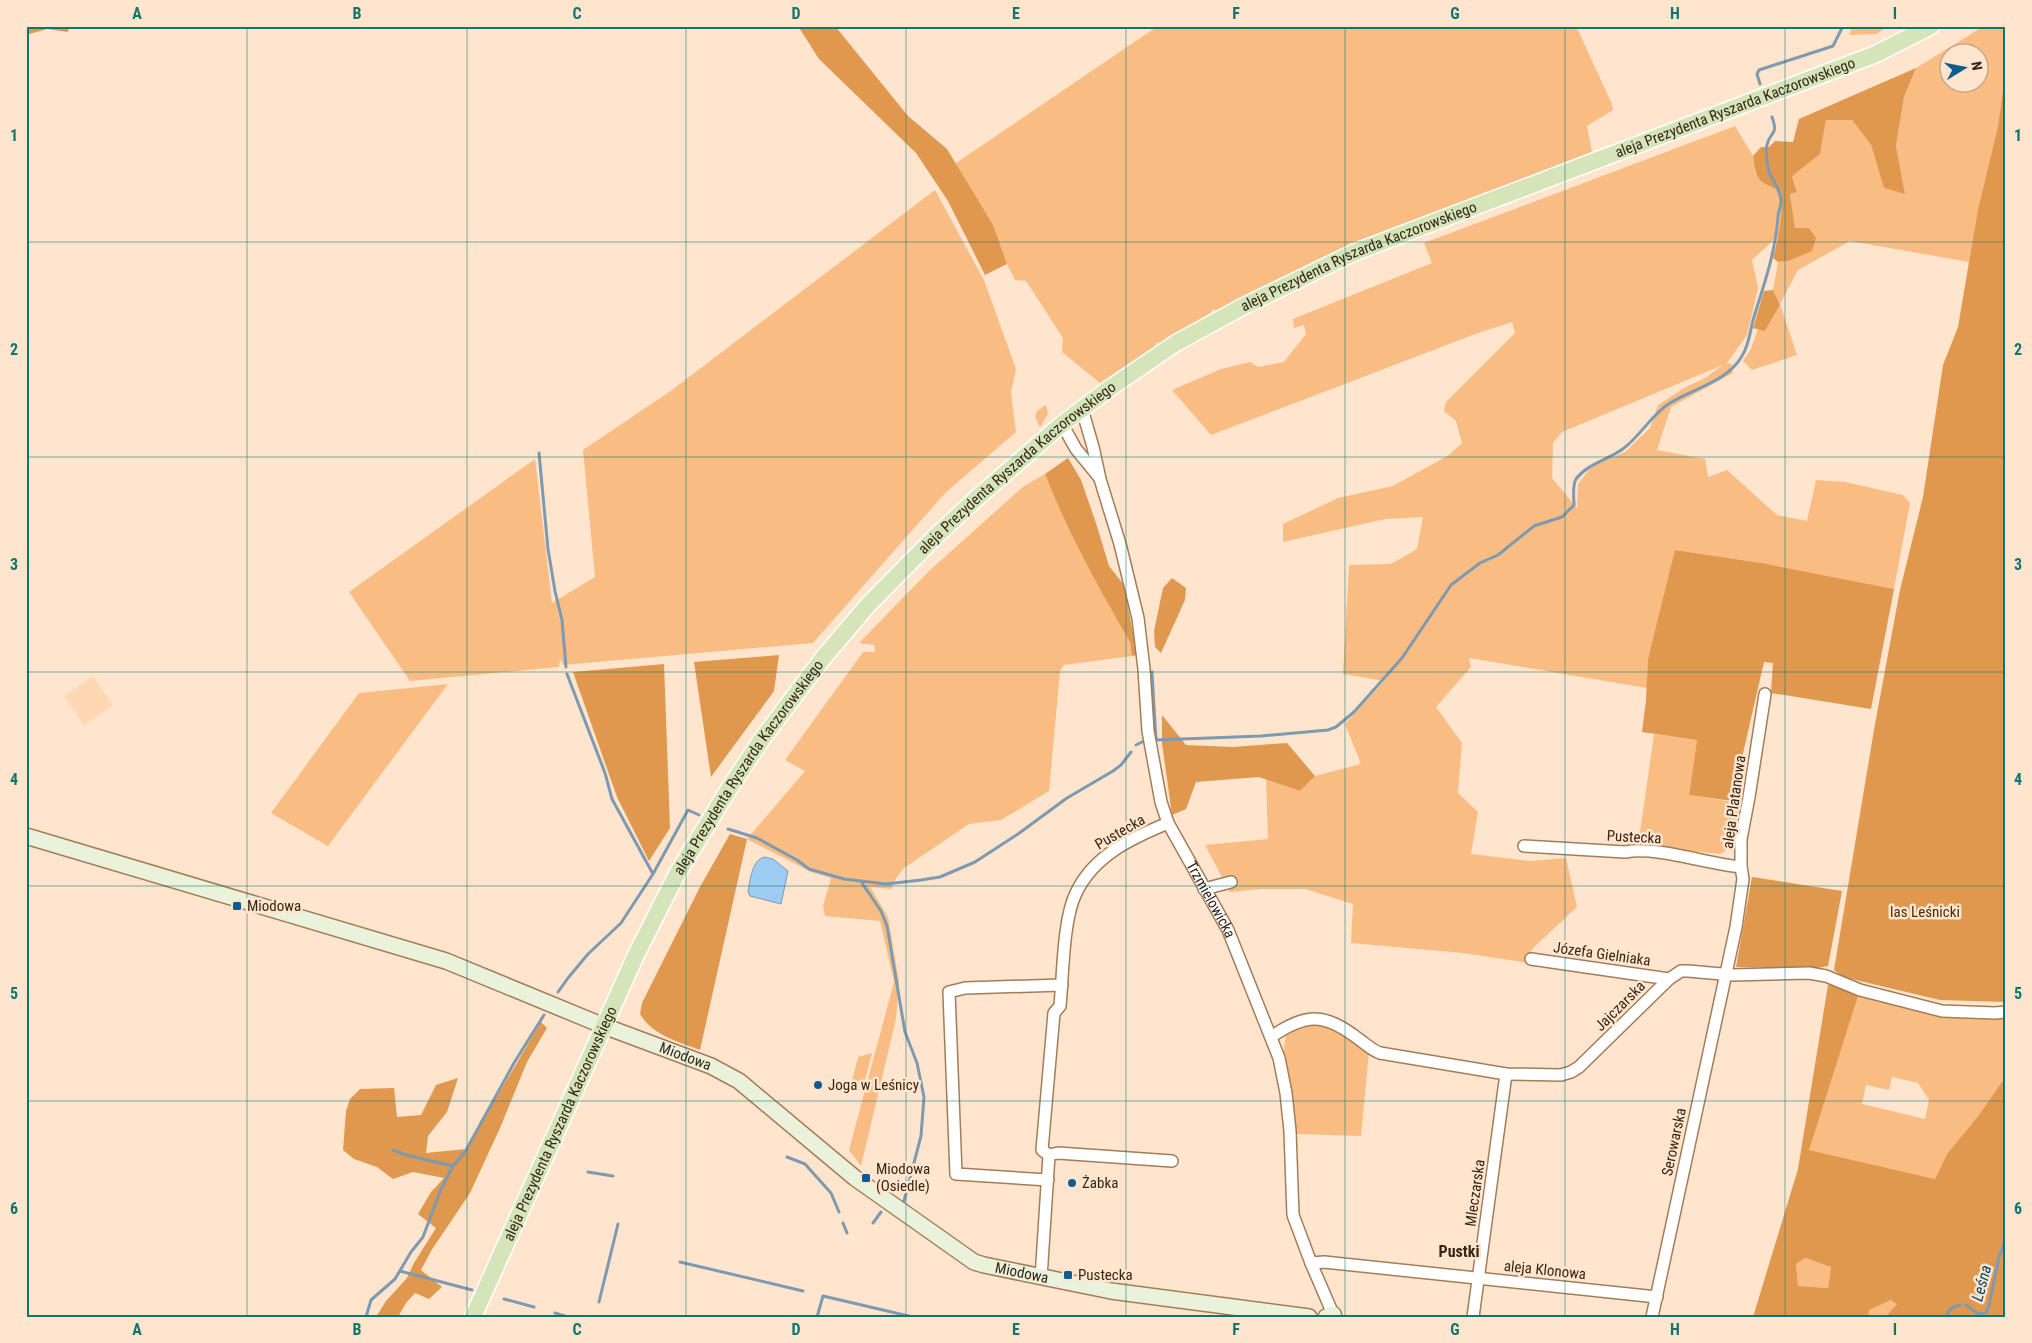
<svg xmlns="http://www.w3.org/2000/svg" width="2032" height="1343" viewBox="0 0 2032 1343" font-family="'Roboto Condensed',sans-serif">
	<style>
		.built { fill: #fed7b3 }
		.green { fill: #f9bd83; fill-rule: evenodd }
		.forest { fill: #df984e; fill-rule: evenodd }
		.water { fill: #9dccf3; stroke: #7e9ab1 }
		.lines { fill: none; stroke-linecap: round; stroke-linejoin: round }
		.stream { stroke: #7e9ab1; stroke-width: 3 }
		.street-casing { stroke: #a47d58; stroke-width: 14 }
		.secondary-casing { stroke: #a47d58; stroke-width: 18 }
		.primary-casing { stroke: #fff; stroke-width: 19 }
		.street { stroke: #fff; stroke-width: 11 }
		.secondary { stroke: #eaf2dc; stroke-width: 15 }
		.primary { stroke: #d5e4b9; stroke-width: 16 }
		.grid { fill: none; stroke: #0f766e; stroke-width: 1; stroke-opacity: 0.55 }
		.poi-dot { fill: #0d5c8f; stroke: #ffe5cd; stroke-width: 2 }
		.labels { text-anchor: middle; stroke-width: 5; stroke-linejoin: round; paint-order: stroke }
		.street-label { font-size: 15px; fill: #362617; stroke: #ffe5cd }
		.poi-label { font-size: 15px; fill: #362617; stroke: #ffe5cd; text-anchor: start }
		.park-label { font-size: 15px; fill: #482c0c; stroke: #ffe5cd }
		.neighbourhood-label { font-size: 16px; font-weight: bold; fill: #362617; stroke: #ffe5cd }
		.water-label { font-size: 16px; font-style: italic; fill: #054771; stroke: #ffe5cd }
		.neatline { fill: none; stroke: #0f766e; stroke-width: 2 }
		.grid-label { font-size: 16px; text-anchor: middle; font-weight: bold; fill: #0f766e }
	</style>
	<rect width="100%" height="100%" fill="#ffe5cd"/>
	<!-- built -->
	<path class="built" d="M 93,676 L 113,705 L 84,725 L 64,696 Z"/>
	<!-- green -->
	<path class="green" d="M 1158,26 L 1576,26 L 1612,104 L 1613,110 L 1587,126 L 1592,152 L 1589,156 L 1522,181 L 1521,179 L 1519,180 L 1519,182 L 1430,216 L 1429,214 L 1427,214 L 1427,217 L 1339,253 L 1338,251 L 1335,252 L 1336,255 L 1250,296 L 1249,294 L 1247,297 L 1215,311 L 1214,309 L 1212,310 L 1212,312 L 1159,344 L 1158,342 L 1156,343 L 1157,345 L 1100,383 L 1062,352 L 1063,338 L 1026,281 L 1015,280 L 956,163 Z
		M 1853,26 L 1888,26 L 1877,34 L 1849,35 Z
		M 1984,26 L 2006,26 L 2006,67 L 1998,126 L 1978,209 L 1969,262 L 1850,241 L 1798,270 L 1780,304 L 1797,355 L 1752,370 L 1743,361 L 1751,349 L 1758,329 L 1765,331 L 1780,305 L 1773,290 L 1778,262 L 1788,261 L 1795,228 L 1790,194 L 1797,192 L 1792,175 L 1820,154 L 1826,120 L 1852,120 L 1871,145 L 1884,187 L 1905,194 L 1896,146 L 1904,97 L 1916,68 ZM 1950,52 L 1980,52 L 1980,82 L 1950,82 Z
		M 1735,126 L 1753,156 L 1755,173 L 1781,191 L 1783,202 L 1779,235 L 1752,260 L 1758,288 L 1747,335 L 1727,363 L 1732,364 L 1733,373 L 1671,407 L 1657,450 L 1705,459 L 1708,477 L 1727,470 L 1777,515 L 1807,521 L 1816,480 L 1845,482 L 1903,495 L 1910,503 L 1894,589 L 1762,563 L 1676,550 L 1648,659 L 1647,688 L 1469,658 L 1471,667 L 1436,707 L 1462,743 L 1458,793 L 1478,812 L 1471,854 L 1531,861 L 1566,858 L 1577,907 L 1532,949 L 1529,963 L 1463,953 L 1351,943 L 1353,904 L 1305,889 L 1261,889 L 1230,892 L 1205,845 L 1268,839 L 1266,779 L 1300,791 L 1315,776 L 1361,764 L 1345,724 L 1384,681 L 1343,674 L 1349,565 L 1391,564 L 1417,549 L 1423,517 L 1385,519 L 1283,542 L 1283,524 L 1338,498 L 1393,486 L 1449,455 L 1462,443 L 1456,421 L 1444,411 L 1446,402 L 1515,333 L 1512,322 L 1478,333 L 1211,435 L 1172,390 L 1221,369 L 1250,362 L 1258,367 L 1284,362 L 1306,334 L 1304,325 L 1294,328 L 1293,319 L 1432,263 L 1424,243 ZM 1723,365 L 1705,378 L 1684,388 L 1658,405 L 1650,428 L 1625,452 L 1592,466 L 1578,484 L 1577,508 L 1552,478 L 1553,443 L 1562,432 Z
		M 935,190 L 984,280 L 1016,369 L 1011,392 L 1016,432 L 945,493 L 813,643 L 563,665 L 560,659 L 559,667 L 410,681 L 349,592 L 535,459 L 552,603 L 595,577 L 583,450 L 672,390 Z
		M 1046,405 L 1048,414 L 1040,427 L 1035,417 L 1037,411 Z
		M 1045,474 C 1068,533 1098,587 1130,642 L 1132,656 L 1064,665 L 1060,671 L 1049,791 L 1001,820 L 969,824 L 904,868 L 896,878 L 891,889 L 870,887 L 888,917 L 899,981 L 896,1019 L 861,1166 L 849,1150 L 894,982 L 880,921 L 825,916 L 823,906 L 831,878 L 811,872 L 747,839 L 805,771 L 785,760 L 863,652 L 875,652 L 874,645 L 859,643 L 929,571 L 1024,486 Z
		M 448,684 L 328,846 L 271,813 L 359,693 Z
		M 1654,734 L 1697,740 L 1689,795 L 1739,803 L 1732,845 L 1721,854 L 1638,846 Z
		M 1859,993 L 1885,1002 L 1918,1010 L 2006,1014 L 2006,1076 L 1979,1115 L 1947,1154 L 1935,1179 L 1808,1150 ZM 1892,1077 L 1918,1083 L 1929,1100 L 1925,1119 L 1862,1104 L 1866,1085 L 1889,1090 Z
		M 1318,1024 L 1330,1027 L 1369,1052 L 1361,1136 L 1297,1134 L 1283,1057 L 1286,1032 L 1293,1027 Z
		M 872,1053 L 863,1088 L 852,1081 L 858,1057 Z
		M 1805,1258 L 1831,1267 L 1828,1288 L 1798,1286 L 1796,1264 Z
		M 1891,1300 L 1898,1303 L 1885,1317 L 1868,1317 L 1868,1310 Z"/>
	<!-- forest -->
	<path class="forest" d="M 26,26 L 69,26 L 68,32 L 47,29 L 26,35 Z
		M 798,26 L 835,26 L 908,116 L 947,149 L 993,225 L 1007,264 L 985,275 L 948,201 L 916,153 L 819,59 Z
		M 2006,67 L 2006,1002 L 1940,1000 L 1843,977 L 1834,970 L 1875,724 L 1900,590 L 1923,497 L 1943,365 L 1958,327 L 1978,209 L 1998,126 Z
		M 1916,68 L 1904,97 L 1896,146 L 1905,194 L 1884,188 L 1871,145 L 1852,120 L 1826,120 L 1820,154 L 1792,176 L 1797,192 L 1790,194 L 1795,228 L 1809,228 L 1816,238 L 1812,251 L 1788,261 L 1778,262 L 1773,258 C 1778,237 1784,212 1781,191 C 1759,181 1756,182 1753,156 L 1761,147 L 1769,147 L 1775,141 L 1793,142 L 1799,119 Z
		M 1773,290 L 1780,305 L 1765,331 L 1753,328 L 1764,291 Z
		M 1068,458 L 1081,480 L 1096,523 L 1109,566 L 1124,585 L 1137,655 L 1132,656 L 1130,642 C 1098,587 1068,533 1045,474 Z
		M 1675,550 L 1762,563 L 1894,589 L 1871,709 L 1771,693 L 1773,663 L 1764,662 L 1732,801 L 1689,795 L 1697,740 L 1642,732 L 1646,700 L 1648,659 Z
		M 1172,578 L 1186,588 L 1185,600 L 1161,653 L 1155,647 L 1154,631 L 1163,588 Z
		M 779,655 L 774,691 L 711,777 L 694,662 Z
		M 664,664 L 670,828 L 649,861 L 617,797 L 573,672 Z
		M 1162,715 L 1186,745 L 1233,747 L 1287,743 L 1315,776 L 1300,791 L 1259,777 L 1196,782 L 1186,809 L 1172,815 L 1162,743 Z
		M 730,834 L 747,839 L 700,1050 C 679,1042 652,1035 640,1014 L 642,1003 L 700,887 Z
		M 1752,877 L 1842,891 L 1828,966 L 1813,969 L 1736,967 Z
		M 1828,985 L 1845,986 L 1859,993 L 1809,1150 L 1935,1179 L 1947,1154 L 1979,1115 L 2006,1076 L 2006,1317 L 1885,1317 L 1897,1304 L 1891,1300 L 1869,1310 L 1868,1317 L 1753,1317 L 1798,1169 ZM 1805,1258 L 1831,1267 L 1828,1288 L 1798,1286 L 1796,1264 Z
		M 541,1022 L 547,1028 L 527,1062 L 500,1128 L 470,1193 L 431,1251 L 421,1270 L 442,1287 L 429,1299 L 415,1293 L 406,1303 L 398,1317 L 376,1317 L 386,1301 L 407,1278 L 414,1263 L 436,1228 L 418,1214 L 431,1192 L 444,1178 L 413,1172 L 393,1179 L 377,1167 L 354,1159 L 343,1150 L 346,1111 L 350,1099 L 360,1089 L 394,1088 L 397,1117 L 421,1115 L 436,1085 L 458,1078 L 447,1112 L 428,1136 L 426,1153 L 466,1149 Z"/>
	<!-- water -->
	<path class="water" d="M 765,857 L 773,859 L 788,871 L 781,904 L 750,896 L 748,892 C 750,880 752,859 765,857 Z"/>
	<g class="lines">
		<!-- stream -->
		<path class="stream" d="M 1760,84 L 1757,74 L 1759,70 L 1833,46 L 1843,26
			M 539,453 L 548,549 L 555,591 L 562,620 L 566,667
			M 1152,672 L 1156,740 L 1261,736 L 1328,730 L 1336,727 L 1354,712 L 1402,658 L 1451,585 L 1480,563 L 1498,555 L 1534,526 L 1562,517 L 1574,505 C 1574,498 1572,486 1576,479 C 1588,463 1609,460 1624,448 C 1641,435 1652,414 1670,403 C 1694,388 1727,382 1742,356 C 1749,345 1750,332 1753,320 C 1764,284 1775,255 1778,217 C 1778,212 1781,207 1781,202 C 1782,189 1769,179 1768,167 C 1767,161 1765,151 1767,145 C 1770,130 1779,137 1772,117
			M 567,674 L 605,773 L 612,799 L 653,874
			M 1136,745 L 1144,741
			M 728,829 L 757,838 L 797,860 L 809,869 L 844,879 L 886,884 L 921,880 L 940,877 L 975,862 L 1018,834 L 1067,798 L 1113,771 L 1121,765 L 1131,752
			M 862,883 L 881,911 L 887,926 L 905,1032 L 917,1063 L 924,1097 L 921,1136 L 904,1201
			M 558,992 L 568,978 L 588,954 L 621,923 L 653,874 L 688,810 L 699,815
			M 393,1150 L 406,1155 L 453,1166
			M 787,1157 L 805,1164 L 831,1193 L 839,1212
			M 588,1172 L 613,1176
			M 843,1223 L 847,1233
			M 873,1223 L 881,1212
			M 680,1262 L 803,1291
			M 400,1271 L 472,1290
			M 504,1299 L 534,1307
			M 599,1302 L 618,1224
			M 1966,1305 L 1978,1314 L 1986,1313 L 1989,1306 L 1999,1257 L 2006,1238
			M 555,1313 L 568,1317
			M 366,1317 L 371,1300 L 395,1279 L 411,1252 L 423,1237 L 441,1189 L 453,1166 L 465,1152 L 514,1063 L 544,1015
			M 817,1317 L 823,1296 L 913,1317
			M 1946,1317 C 1949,1309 1952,1307 1960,1305"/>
		<!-- street casing -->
		<g class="street-casing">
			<g id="street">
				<path id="s1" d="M 1082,409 L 1093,447 L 1100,479 L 1120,544 L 1138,618 L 1144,669 L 1148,731 L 1161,802 L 1168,823 L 1228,930 L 1279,1058 L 1286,1093 L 1290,1131 L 1293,1215 L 1311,1263 L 1333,1314"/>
				<path d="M 1062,424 L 1076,449 L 1099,477"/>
				<path d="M 1524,846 L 1625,852 C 1657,846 1707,864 1741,867"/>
				<path d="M 1204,889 L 1231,882"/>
				<path d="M 1531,959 L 1669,979"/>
				<path d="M 1271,1037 C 1307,1012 1325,1013 1360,1040 C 1367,1045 1372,1050 1380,1053 L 1506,1074 L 1561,1075 L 1571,1072 L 1579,1067 L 1669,979 L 1681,971 L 1688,971 L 1733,975 L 1809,973 L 1826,976 L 1860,990 L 1942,1011 L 1995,1013 L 2006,1012"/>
				<path d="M 1049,1155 L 1058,1153 L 1172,1161"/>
				<path d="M 1048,1180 L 956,1174 L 949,992 L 965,988 L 1062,985"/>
				<path d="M 1311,1263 L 1324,1262 L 1657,1297"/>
				<path d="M 1041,1278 L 1049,1155 L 1042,1150 L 1054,1013 L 1060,1006 C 1063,975 1063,919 1076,893 C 1094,855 1132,838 1168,823"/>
				<path d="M 1473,1317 L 1506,1074"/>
				<path d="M 1652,1317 L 1736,927 L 1743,879 L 1741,867 L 1741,839 L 1749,797 L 1765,694"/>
			</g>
		</g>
		<!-- secondary casing -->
		<g class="secondary-casing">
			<g id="secondary">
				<path id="s2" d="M 26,836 L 446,961 L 604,1026 L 711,1066 L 739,1081 L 855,1178 L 974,1262 L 984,1265 L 1111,1291 L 1309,1317"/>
				<path d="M 1326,1317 L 1333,1314 L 1334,1317"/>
			</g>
		</g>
		<!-- primary casing -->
		<g class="primary-casing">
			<g id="primary">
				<path id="s3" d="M 473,1317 L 636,955 L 677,874 L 732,784 L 762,739 L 823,658 L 868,605 L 934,538 L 978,497 L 1062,424 L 1110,388 L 1176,343 L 1242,307 L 1353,253 L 1876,54 L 1931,26"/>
			</g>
		</g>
		<!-- street -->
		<use href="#street" class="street"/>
		<!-- secondary -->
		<use href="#secondary" class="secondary"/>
		<!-- primary -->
		<use href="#primary" class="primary"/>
	</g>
	<!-- grid -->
	<path class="grid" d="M 247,26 L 247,1317M 467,26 L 467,1317M 686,26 L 686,1317M 906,26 L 906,1317M 1126,26 L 1126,1317M 1345,26 L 1345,1317M 1565,26 L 1565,1317M 1785,26 L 1785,1317M 26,242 L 2006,242M 26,457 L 2006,457M 26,672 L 2006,672M 26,886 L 2006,886M 26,1101 L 2006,1101"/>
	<!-- markers -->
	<g class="poi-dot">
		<rect x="232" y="901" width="10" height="10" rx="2.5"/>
		<circle cx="818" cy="1085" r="5"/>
		<rect x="861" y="1173" width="10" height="10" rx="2.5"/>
		<circle cx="1072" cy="1183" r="5"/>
		<rect x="1063" y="1270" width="10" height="10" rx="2.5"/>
	</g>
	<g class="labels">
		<!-- street labels -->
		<g class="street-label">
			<text dy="5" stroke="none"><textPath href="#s3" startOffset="1831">aleja Prezydenta Ryszarda Kaczorowskiego</textPath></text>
			<text dy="5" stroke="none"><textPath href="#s3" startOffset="1426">aleja Prezydenta Ryszarda Kaczorowskiego</textPath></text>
			<text dy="5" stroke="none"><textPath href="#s3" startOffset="1021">aleja Prezydenta Ryszarda Kaczorowskiego</textPath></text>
			<text dy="5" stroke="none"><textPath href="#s3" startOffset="616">aleja Prezydenta Ryszarda Kaczorowskiego</textPath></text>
			<text transform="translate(1734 802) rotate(-82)" y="5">aleja Platanowa</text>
			<text transform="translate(1120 832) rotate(-30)" y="5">Pustecka</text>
			<text transform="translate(1634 837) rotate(3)" y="5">Pustecka</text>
			<text dy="5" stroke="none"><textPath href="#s1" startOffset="512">Trzmielowicka</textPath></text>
			<text transform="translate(1602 954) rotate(8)" y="5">Józefa Gielniaka</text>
			<text transform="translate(1620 1006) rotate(-45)" y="5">Jajczarska</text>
			<text dy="5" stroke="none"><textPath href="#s2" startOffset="696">Miodowa</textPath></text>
			<text dy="5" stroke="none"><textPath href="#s3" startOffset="212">aleja Prezydenta Ryszarda Kaczorowskiego</textPath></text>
			<text transform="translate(1674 1142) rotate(-78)" y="5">Serowarska</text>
			<text transform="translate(1475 1193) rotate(-82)" y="5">Mleczarska</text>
			<text transform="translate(1545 1270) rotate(6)" y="5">aleja Klonowa</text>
			<text dy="5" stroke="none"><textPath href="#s2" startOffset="1101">Miodowa</textPath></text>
		</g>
		<!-- poi labels -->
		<g class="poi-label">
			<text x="247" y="911">Miodowa</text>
			<text x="828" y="1090">Joga w Leśnicy</text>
			<text x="876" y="1174">Miodowa<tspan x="876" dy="17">(Osiedle)</tspan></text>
			<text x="1082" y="1188">Żabka</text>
			<text x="1078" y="1280">Pustecka</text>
		</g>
		<!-- park labels -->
		<g class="park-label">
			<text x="1925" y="917">las Leśnicki</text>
		</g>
		<!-- neighbourhood labels -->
		<g class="neighbourhood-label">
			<text x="1459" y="1257">Pustki</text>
		</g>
		<!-- water labels -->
		<g class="water-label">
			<text transform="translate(1981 1283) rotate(-75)" y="6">Leśna</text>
		</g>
	</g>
	<!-- border -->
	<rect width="2032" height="1343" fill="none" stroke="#ffe5cd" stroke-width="55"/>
	<!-- north arrow -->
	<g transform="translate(1964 68) rotate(80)"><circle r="24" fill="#ffe5cd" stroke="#af9984"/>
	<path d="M0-4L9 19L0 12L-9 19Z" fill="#0d5c8f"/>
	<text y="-8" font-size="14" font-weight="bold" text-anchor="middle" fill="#362617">N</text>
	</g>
	<rect x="28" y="28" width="1976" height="1288" class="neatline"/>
	<g class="grid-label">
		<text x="137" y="19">A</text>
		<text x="357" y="19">B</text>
		<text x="577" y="19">C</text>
		<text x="796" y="19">D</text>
		<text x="1016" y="19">E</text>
		<text x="1236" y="19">F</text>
		<text x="1455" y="19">G</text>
		<text x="1675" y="19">H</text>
		<text x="1895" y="19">I</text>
		<text x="14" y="141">1</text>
		<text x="2018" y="141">1</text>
		<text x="14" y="355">2</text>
		<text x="2018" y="355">2</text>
		<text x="14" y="570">3</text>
		<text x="2018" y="570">3</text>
		<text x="14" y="785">4</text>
		<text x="2018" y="785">4</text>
		<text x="14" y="999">5</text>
		<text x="2018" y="999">5</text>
		<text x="14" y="1214">6</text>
		<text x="2018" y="1214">6</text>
		<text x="137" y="1335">A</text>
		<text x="357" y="1335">B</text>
		<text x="577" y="1335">C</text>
		<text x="796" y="1335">D</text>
		<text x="1016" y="1335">E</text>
		<text x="1236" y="1335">F</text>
		<text x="1455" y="1335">G</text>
		<text x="1675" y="1335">H</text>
		<text x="1895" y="1335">I</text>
	</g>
</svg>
